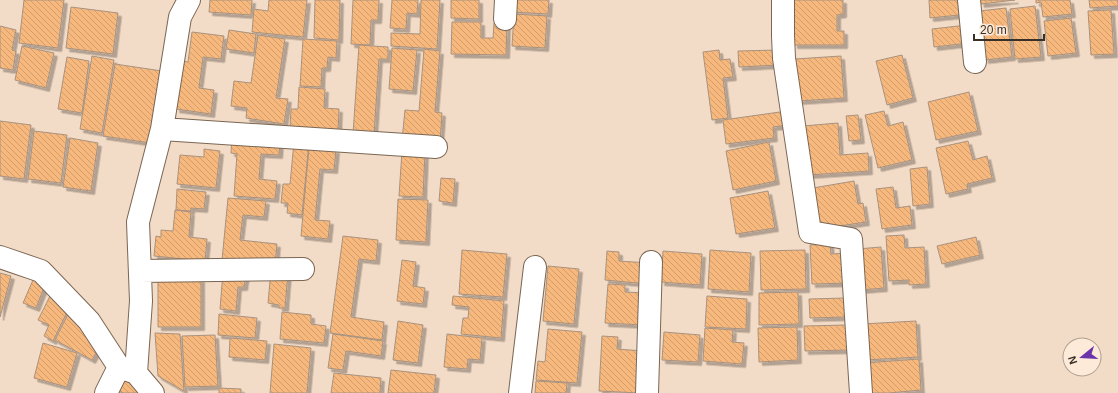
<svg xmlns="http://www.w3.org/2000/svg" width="1118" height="393" viewBox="0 0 1118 393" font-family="Arial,sans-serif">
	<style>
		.building { fill: url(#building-back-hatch); stroke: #a8927f; filter: url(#shadow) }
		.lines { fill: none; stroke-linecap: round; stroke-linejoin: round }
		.minor-casing { stroke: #7a6653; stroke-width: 24 }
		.minor { stroke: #fff; stroke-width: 22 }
	</style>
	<defs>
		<pattern id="building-back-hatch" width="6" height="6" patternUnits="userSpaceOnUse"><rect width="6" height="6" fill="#f6b87d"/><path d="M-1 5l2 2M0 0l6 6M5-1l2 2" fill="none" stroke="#d49e6c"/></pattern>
		<filter id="shadow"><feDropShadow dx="3.5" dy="3.5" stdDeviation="0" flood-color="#0004"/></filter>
	</defs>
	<rect width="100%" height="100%" fill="#f3dcc7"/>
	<!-- building -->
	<path class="building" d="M 24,0 L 64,0 L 58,48 L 19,43 Z
		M 210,0 L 252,0 L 251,15 L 209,12 Z
		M 269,0 L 307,0 L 303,37 L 252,32 L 254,9 L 268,11 Z
		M 315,0 L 340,0 L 339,40 L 314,38 Z
		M 353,0 L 379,0 L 378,20 L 371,20 L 370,45 L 351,44 Z
		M 392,0 L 418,0 L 417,14 L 407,13 L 406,29 L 390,28 Z
		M 421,0 L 440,0 L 437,49 L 391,46 L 391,33 L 420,34 Z
		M 451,0 L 479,0 L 479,19 L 451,18 Z
		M 512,0 L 549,0 L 548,14 L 512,12 Z
		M 793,0 L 843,0 L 843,14 L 837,15 L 837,31 L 844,31 L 844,45 L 794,45 Z
		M 929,0 L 967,0 L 969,14 L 930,18 Z
		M 980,0 L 1015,0 L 981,4 Z
		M 1036,0 L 1070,0 L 1072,14 L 1043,17 L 1041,2 L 1036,3 Z
		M 1089,0 L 1118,0 L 1118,6 L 1090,8 Z
		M 1035,6 L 1041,57 L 1015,59 L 1010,9 Z
		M 71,7 L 118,13 L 113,54 L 66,48 Z
		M 1006,8 L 1012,57 L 985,60 L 979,11 Z
		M 1111,10 L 1114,54 L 1091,55 L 1088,11 Z
		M 514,14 L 547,16 L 545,48 L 512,46 Z
		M 1071,18 L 1076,53 L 1048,56 L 1044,21 Z
		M 452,22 L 481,22 L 481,38 L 493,38 L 494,23 L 507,23 L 506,55 L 451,54 Z
		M 967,25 L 969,43 L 934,47 L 932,29 Z
		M 0,26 L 16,30 L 12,50 L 16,51 L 13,70 L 0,68 Z
		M 229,30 L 256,34 L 254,53 L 226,49 Z
		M 192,32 L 224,36 L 221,59 L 203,57 L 199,88 L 214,90 L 211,114 L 176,109 L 182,61 L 188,62 Z
		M 258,35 L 285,39 L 276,98 L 288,99 L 284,124 L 246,118 L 247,108 L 231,106 L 234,81 L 251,83 Z
		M 303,39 L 337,41 L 336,58 L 328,57 L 327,68 L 322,68 L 321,87 L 300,86 Z
		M 359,45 L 388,47 L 388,59 L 379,59 L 374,135 L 353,134 Z
		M 22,46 L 54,53 L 46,88 L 15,80 Z
		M 392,48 L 417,50 L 413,91 L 389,89 Z
		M 424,49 L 440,51 L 435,112 L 442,113 L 440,143 L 402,140 L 405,110 L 419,111 Z
		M 719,50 L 720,60 L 730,59 L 733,77 L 723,78 L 728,118 L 712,120 L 703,52 Z
		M 778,50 L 779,65 L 739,67 L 738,51 Z
		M 902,55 L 913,98 L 887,105 L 876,61 Z
		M 92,56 L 114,60 L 102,133 L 80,129 Z
		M 841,56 L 844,98 L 798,101 L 795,59 Z
		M 67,57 L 89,61 L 82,113 L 58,109 Z
		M 115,64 L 162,71 L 151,143 L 103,136 Z
		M 299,87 L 325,89 L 324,108 L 339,109 L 338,131 L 290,128 L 291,109 L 298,109 Z
		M 969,92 L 978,131 L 936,140 L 928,102 Z
		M 787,111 L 789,125 L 773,127 L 774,138 L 726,144 L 723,120 Z
		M 884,111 L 888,126 L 903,122 L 912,160 L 878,168 L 865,115 Z
		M 858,115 L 861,140 L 849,141 L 846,116 Z
		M 0,121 L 31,125 L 24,179 L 0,176 Z
		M 838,123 L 840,155 L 868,153 L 869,171 L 807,175 L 803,126 Z
		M 34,131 L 67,135 L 61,183 L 28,179 Z
		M 232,136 L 280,141 L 279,155 L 261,154 L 259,179 L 277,181 L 275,199 L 234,196 L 237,154 L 231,153 Z
		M 70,138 L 98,143 L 91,191 L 63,187 Z
		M 968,141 L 973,160 L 987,156 L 992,178 L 967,184 L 968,189 L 946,194 L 936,148 Z
		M 294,142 L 309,143 L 302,215 L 287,213 L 288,203 L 281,203 L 283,184 L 290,184 Z
		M 769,142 L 776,181 L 733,190 L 726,151 Z
		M 309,147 L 336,150 L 334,170 L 320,169 L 315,220 L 330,221 L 328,239 L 301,236 Z
		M 204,149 L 220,151 L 216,188 L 177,184 L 180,155 L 204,157 Z
		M 402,151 L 425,152 L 423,197 L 399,196 Z
		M 927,167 L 930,204 L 913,206 L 910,169 Z
		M 441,178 L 455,179 L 453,203 L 439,201 Z
		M 854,181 L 858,204 L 863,203 L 866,222 L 819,229 L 813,188 Z
		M 893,187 L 896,208 L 910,206 L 912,225 L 882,229 L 876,189 Z
		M 177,189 L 206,192 L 204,209 L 191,208 L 191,211 L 176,210 Z
		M 768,191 L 775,228 L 736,234 L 730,198 Z
		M 228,198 L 266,201 L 264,217 L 243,215 L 240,240 L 277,244 L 275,265 L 222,260 Z
		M 398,199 L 428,200 L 426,242 L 396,240 Z
		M 175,210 L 191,212 L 189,237 L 207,239 L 205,261 L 154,256 L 156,236 L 161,237 L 161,230 L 173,231 Z
		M 904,235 L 905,248 L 924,247 L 926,284 L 909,285 L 909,280 L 889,281 L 886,236 Z
		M 343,236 L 378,240 L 376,261 L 359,259 L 351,317 L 384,322 L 382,340 L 330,333 Z
		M 976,237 L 980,255 L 942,264 L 937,246 Z
		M 830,244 L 831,254 L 847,253 L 848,283 L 812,284 L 810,245 Z
		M 881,247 L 884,288 L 860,290 L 857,249 Z
		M 462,250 L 507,254 L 503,297 L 459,294 Z
		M 710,250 L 751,253 L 749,292 L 708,289 Z
		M 805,250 L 806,289 L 761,290 L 760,251 Z
		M 607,251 L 619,252 L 619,261 L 649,263 L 647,284 L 605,280 Z
		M 663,251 L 702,254 L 700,285 L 661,282 Z
		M 402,260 L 416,262 L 413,286 L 425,288 L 423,304 L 397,301 Z
		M 548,266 L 579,269 L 574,324 L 543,321 Z
		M 271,270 L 288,272 L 285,308 L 279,308 L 279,305 L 268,303 Z
		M 223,272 L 246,274 L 244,287 L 238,287 L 236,311 L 220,309 Z
		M 0,273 L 11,276 L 0,317 Z
		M 158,279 L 201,279 L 201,327 L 158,327 Z
		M 33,280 L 45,285 L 36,308 L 23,303 Z
		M 608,284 L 625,285 L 625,292 L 645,293 L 643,325 L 605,323 Z
		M 798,292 L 799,324 L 759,325 L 759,293 Z
		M 51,294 L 71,304 L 53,341 L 44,336 L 49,325 L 38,320 Z
		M 453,296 L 504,301 L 501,338 L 461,334 L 463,318 L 468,318 L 469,307 L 452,305 Z
		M 707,296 L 747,299 L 746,329 L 705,327 Z
		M 845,298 L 845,317 L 810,318 L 809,299 Z
		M 69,312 L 99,347 L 92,360 L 55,340 Z
		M 282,312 L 311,315 L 311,324 L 326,326 L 324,343 L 280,339 Z
		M 219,314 L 257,318 L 255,338 L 218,335 Z
		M 398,321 L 423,325 L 418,363 L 393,360 Z
		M 916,321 L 918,357 L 865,360 L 862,324 Z
		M 846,325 L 847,350 L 805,351 L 804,326 Z
		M 797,327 L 798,360 L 759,362 L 758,328 Z
		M 705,328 L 733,330 L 732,342 L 744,343 L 742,364 L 703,361 Z
		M 548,329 L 582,332 L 577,383 L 536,380 L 538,361 L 545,362 Z
		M 664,332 L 700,335 L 698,362 L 662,360 Z
		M 155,333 L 180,334 L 184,391 L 158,376 Z
		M 333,334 L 383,341 L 381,356 L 346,351 L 343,370 L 328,368 Z
		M 447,334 L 482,338 L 480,360 L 468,359 L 467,369 L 444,367 Z
		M 215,335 L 218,386 L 185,387 L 182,336 Z
		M 602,336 L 618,337 L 617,349 L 643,351 L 640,393 L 599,391 Z
		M 230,338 L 267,341 L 265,360 L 229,357 Z
		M 43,343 L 77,353 L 67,387 L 34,378 Z
		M 274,344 L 311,348 L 307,393 L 270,393 Z
		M 919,359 L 921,390 L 889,393 L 867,393 L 864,363 Z
		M 391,370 L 436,375 L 434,393 L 388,393 Z
		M 123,373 L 143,383 L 138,393 L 123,393 L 115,389 Z
		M 334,373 L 381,378 L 380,393 L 331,393 Z
		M 536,381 L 567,383 L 566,393 L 535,393 Z
		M 219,388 L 241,389 L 241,393 L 219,393 Z"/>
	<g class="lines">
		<!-- minor casing -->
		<g class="minor-casing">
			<path id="minor" d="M 783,0 L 783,36 L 784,58 L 810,232 L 851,239 L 861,393
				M 969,0 L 975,62
				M 505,19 L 506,0
				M 162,129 L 436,147
				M 0,257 L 41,271 L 89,321 L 119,367 L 136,373 L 153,393
				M 140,271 L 303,269
				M 136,373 L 141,301 L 138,222 L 162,129 L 180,17 L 189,0
				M 106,393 L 119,367
				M 520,393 L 535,267
				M 647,393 L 651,262"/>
		</g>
		<!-- minor -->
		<use href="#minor" class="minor"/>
	</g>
	<!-- north arrow -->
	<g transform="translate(1082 357) rotate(252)"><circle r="19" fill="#fdead9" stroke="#afa092"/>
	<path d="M0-3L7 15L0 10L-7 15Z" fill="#6b34aa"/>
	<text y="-6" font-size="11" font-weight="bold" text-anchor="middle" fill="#393028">N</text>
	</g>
	<!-- scale -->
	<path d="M974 34v6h70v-6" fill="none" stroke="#393028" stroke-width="2"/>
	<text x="980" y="34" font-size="12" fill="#393028" stroke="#fdead9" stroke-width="3" paint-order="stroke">20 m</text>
</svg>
